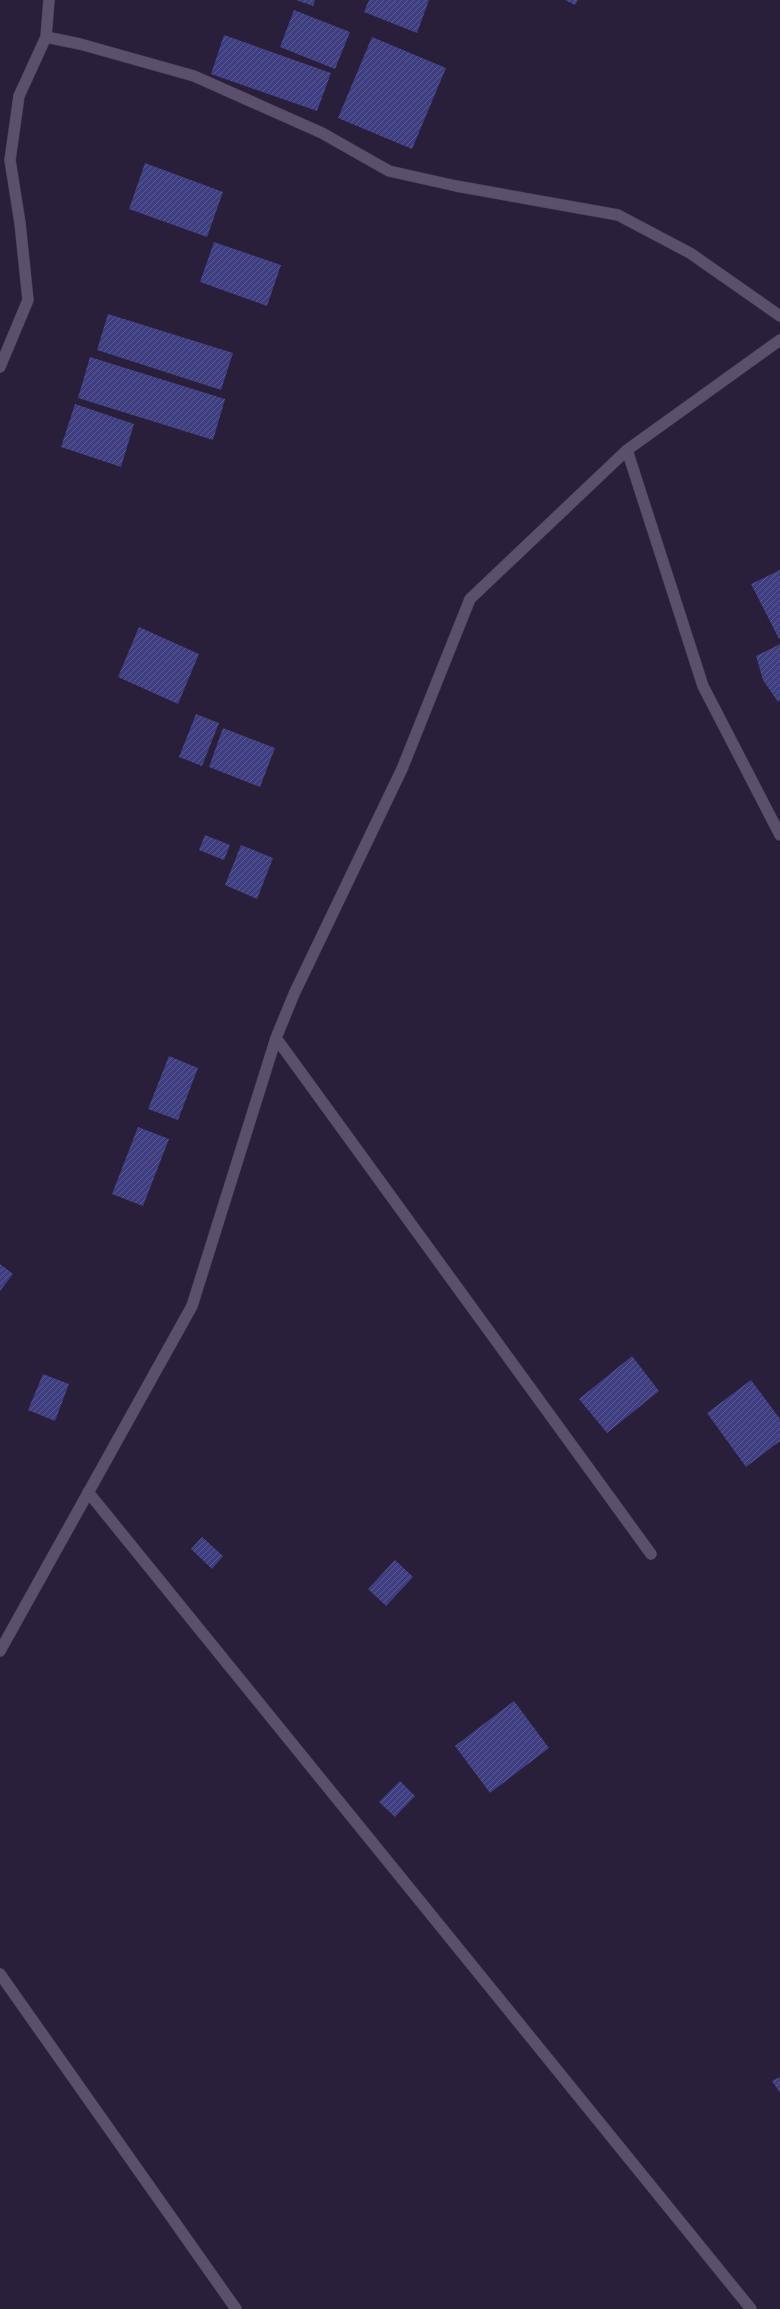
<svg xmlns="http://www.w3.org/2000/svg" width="780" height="2309" viewBox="0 0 780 2309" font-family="'Zilla Slab',serif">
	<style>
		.building { fill: url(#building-hatch) }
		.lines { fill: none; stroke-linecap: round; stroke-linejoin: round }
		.minor-casing { stroke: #453b51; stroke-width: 12 }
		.minor { stroke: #5a4f6c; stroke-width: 11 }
	</style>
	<defs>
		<pattern id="building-hatch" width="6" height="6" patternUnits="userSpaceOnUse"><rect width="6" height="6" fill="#3e3e80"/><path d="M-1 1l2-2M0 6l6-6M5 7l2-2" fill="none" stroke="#5a5992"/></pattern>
	</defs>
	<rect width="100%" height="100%" fill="#2a1f3a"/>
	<!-- building -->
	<path class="building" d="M 296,0 L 315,0 L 313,6 Z
		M 369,0 L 429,0 L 417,33 L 364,12 Z
		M 565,0 L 578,0 L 575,5 Z
		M 294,10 L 350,32 L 335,69 L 280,47 Z
		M 224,35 L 331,73 L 317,111 L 211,74 Z
		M 372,37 L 446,68 L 412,149 L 338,118 Z
		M 145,163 L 223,192 L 207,237 L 129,209 Z
		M 214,242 L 281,265 L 267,306 L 200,282 Z
		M 108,314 L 233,353 L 221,390 L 97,350 Z
		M 90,357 L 225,399 L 213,440 L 78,398 Z
		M 75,404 L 134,424 L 121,467 L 61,447 Z
		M 780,570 L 780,638 L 779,639 L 751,584 Z
		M 139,627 L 199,654 L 178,704 L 118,677 Z
		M 780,644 L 780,700 L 778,702 L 763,680 L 756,656 Z
		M 196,714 L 219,723 L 202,766 L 179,757 Z
		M 223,728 L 275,748 L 260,787 L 209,767 Z
		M 205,835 L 230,845 L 224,860 L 199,850 Z
		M 241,845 L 273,858 L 257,899 L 225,885 Z
		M 169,1056 L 198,1068 L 178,1120 L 148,1109 Z
		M 138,1127 L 169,1139 L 143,1206 L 112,1194 Z
		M 0,1264 L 13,1274 L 0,1291 Z
		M 632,1356 L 659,1391 L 607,1433 L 579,1399 Z
		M 43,1374 L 69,1384 L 55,1421 L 28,1410 Z
		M 751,1380 L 780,1419 L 780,1441 L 746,1467 L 707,1413 Z
		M 202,1537 L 223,1556 L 212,1569 L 191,1549 Z
		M 395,1560 L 413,1577 L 386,1606 L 368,1589 Z
		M 514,1701 L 549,1748 L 490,1793 L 455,1746 Z
		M 400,1781 L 415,1796 L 395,1817 L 379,1802 Z
		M 780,2077 L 780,2093 L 772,2081 Z"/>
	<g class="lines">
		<!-- minor casing -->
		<g class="minor-casing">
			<path id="minor" d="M 46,37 L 80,44 L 194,76 L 322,133 L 389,171 L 456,186 L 618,215 L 690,253 L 780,316
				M 0,367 L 28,300 L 20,223 L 10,160 L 19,96 L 46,37 L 49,0
				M 627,450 L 703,686 L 780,835
				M 276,1038 L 651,1554
				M 88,1492 L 751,2309
				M 0,1651 L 192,1306 L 276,1038 L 294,994 L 402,769 L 470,599 L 627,450 L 780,340
				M 0,1974 L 236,2309"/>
		</g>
		<!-- minor -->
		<use href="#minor" class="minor"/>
	</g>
</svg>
